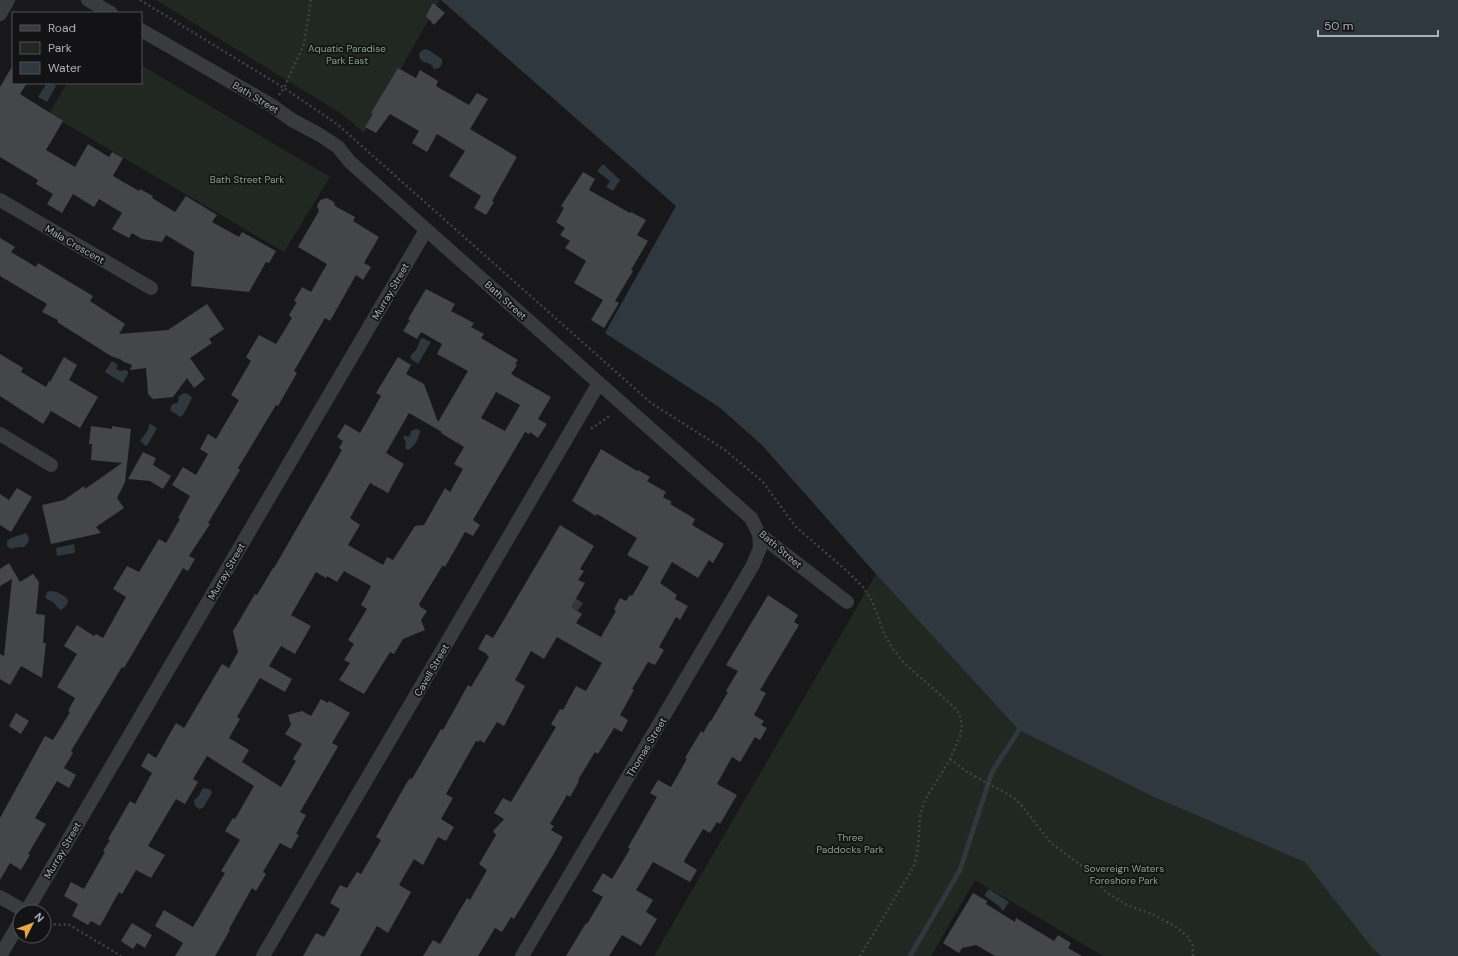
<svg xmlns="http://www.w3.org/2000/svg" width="1458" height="956" viewBox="0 0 1458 956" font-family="'DM Sans',sans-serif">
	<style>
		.green { fill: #202821 }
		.water { fill: #2f383e }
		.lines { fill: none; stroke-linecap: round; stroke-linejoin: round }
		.stream { stroke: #2f383e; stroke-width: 5 }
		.building { fill: #45464a; fill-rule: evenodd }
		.path { stroke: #404246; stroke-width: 2.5; stroke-dasharray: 2 3; stroke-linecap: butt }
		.street { stroke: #3a3b3f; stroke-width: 14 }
		.labels { text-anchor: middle; stroke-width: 3.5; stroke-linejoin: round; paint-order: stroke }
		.park-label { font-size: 10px; fill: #84a384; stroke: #131315 }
		.street-label { font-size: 10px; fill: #abb0b9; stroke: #131315 }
	</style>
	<rect width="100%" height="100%" fill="#18181a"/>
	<!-- green -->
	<path class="green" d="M 156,0 L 440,0 L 364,133 L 342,114 Z
		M 141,65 L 330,177 L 284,252 L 49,114 L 67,83 L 141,83 Z
		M 676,206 L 1458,956 L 1103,956 L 975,880 L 931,956 L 654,956 L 876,574 L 762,445 L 719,407 L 605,333 Z"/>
	<!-- water -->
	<path class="water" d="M 441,0 L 1458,0 L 1458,956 L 1382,956 L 1373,949 L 1305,862 L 1152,796 L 1019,730 L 876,574 L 762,445 L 719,407 L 605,333 L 676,206 Z
		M 427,49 L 442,59 L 442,64 L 439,68 L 433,69 L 433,66 L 426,62 L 425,63 L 420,59 L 419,54 L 422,50 Z
		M 47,83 L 51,83 L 56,86 L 47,102 L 38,97 Z
		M 603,164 L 620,180 L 613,191 L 606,187 L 610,181 L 597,171 Z
		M 421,338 L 422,338 L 431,342 L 418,364 L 410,358 L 411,355 L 416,350 Z
		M 112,361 L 118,365 L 116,369 L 121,371 L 126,370 L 128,372 L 128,374 L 123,383 L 105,372 Z
		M 184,393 L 188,394 L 192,398 L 183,415 L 180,417 L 170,410 L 171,406 L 173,404 L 177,403 L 179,400 L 178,397 Z
		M 151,424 L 157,428 L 148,444 L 146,446 L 140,441 L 148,430 L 149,425 Z
		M 416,429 L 420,430 C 420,438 414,447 408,450 L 405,448 L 406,442 L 403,437 L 406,435 L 407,437 L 410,436 L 411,431 Z
		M 26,533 L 29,538 L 28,543 L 24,547 L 19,547 L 11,549 L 7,546 L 7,541 L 11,538 Z
		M 74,544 L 75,552 L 74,553 L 57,556 L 56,548 Z
		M 50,591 L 57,592 L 67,598 L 68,602 L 65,607 L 61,610 L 58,608 L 53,602 L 45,598 L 47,592 Z
		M 565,592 L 583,603 L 578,611 L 569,606 Z
		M 205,788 L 211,790 L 212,793 L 203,808 L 199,809 L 195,806 L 194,800 L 199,796 L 202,789 Z
		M 989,889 L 1009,902 L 1003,911 L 999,906 L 985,896 L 985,894 Z"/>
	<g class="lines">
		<!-- stream -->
		<path class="stream" d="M 910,956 L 960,870 L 992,772 L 1019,730"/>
	</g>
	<!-- building -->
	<path class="building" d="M 433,3 L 445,13 L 434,25 L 426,16 Z
		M 13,65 L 13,83 L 27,83 L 20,94 L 63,121 L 46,150 L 75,167 L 88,144 L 109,157 L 112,152 L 123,158 L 113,176 L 139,191 L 140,189 L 153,196 L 152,198 L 175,212 L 186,196 L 217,215 L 212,222 L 239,237 L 242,232 L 276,251 L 269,263 L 266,262 L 249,292 L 191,286 L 194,252 L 166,235 L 162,242 L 142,239 L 132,233 L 129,238 L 112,229 L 122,213 L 99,199 L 94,207 L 73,194 L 62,213 L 47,204 L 53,194 L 36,184 L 38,180 L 0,157 L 0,87 Z
		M 398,68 L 416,78 L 420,70 L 438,81 L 436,86 L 469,105 L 477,93 L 488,99 L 470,129 L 517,157 L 492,201 L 494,202 L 486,215 L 474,208 L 481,196 L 449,176 L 465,151 L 437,134 L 427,152 L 412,143 L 419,131 L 390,114 L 376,133 L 365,127 L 373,114 L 371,113 Z
		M 583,172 L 595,179 L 589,190 L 630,213 L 631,212 L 646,220 L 637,235 L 648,241 L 631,270 L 633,271 L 615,301 L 619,303 L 604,328 L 591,320 L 603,300 L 574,283 L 586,261 L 565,248 L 570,241 L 560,235 L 565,228 L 556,222 L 564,208 L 561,206 Z
		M 327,198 L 334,202 L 335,206 L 355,217 L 353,221 L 379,237 L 364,263 L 371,267 L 363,280 L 356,275 L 330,321 L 325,318 L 294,371 L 297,373 L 278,406 L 276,405 L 238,468 L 240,470 L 208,523 L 210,524 L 189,556 L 195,559 L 188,571 L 183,568 L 124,668 L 122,667 L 71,751 L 73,753 L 64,768 L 76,775 L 69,788 L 57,781 L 35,818 L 46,824 L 28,854 L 30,855 L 21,870 L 10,863 L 0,880 L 0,818 L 45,736 L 53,740 L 70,712 L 68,711 L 75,698 L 57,687 L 77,654 L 64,646 L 77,625 L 94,636 L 96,634 L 103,638 L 126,597 L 113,589 L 127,566 L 139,572 L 159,539 L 166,543 L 180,519 L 178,518 L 190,496 L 172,485 L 183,467 L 196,475 L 208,454 L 200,449 L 208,434 L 216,439 L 239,400 L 231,395 L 251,361 L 246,357 L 259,335 L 276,344 L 292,318 L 289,315 L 297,302 L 294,301 L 302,287 L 311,292 L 327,264 L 298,247 L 319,211 L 317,206 L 320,200 Z
		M 0,238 L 15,247 L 11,252 L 36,267 L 38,263 L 93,296 L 90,301 L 125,324 L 119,334 L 168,330 L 207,304 L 224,329 L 209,339 L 212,343 L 190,358 L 205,379 L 194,388 L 187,378 L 173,397 L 153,399 L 148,394 L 146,368 L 130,370 L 132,365 L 122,361 L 122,360 L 111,356 L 57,322 L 58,320 L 42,312 L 47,304 L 0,276 Z
		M 426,289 L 455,304 L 451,311 L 474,323 L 471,327 L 484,334 L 481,338 L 518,360 L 515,364 L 517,365 L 511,374 L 551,397 L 538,419 L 547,424 L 538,438 L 530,432 L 529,434 L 525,432 L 473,520 L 480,525 L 473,536 L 465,532 L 445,567 L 443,565 L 419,604 L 420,605 L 419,606 L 427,611 L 421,620 L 425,630 L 403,639 L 394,654 L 390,652 L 364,694 L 339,680 L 350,663 L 344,660 L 354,644 L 348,640 L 367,609 L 361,605 L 371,586 L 344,571 L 337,582 L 327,576 L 326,578 L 316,572 L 291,615 L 311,626 L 295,654 L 281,646 L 269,666 L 292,679 L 285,692 L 260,678 L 237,717 L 240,719 L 229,738 L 249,750 L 242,762 L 281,787 L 296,761 L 293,759 L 302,744 L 285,734 L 291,725 L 288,715 L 302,711 L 311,716 L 321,699 L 328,703 L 329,701 L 350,713 L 332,743 L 338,746 L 336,750 L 300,812 L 306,815 L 296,834 L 299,835 L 291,849 L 280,843 L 263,872 L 266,874 L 256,891 L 252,888 L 229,929 L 230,930 L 215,956 L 175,956 L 183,943 L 155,926 L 164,910 L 193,927 L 225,873 L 221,871 L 240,840 L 225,831 L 233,818 L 235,819 L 254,786 L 207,756 L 193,779 L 198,782 L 185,804 L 176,799 L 148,846 L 165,855 L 151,878 L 136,870 L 122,894 L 119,892 L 100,926 L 91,921 L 88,925 L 72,916 L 78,904 L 64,896 L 71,882 L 84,889 L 105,852 L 103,851 L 110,840 L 108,839 L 130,801 L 135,804 L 152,773 L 141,766 L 148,753 L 156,758 L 176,723 L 184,728 L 222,664 L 229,668 L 238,652 L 233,631 L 255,594 L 257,595 L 273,568 L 274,568 L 342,450 L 339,448 L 343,441 L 337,437 L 345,424 L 360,433 L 381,396 L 376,393 L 398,357 L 411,365 L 406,374 L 424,384 L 438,422 L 468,371 L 437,354 L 442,344 L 421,332 L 417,339 L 403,331 L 410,320 L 408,319 ZM 496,392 L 520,405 L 505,431 L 481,418 ZM 409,413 L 442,432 L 441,433 L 464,447 L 454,464 L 463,469 L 450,492 L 445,488 L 424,525 L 415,526 L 393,560 L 387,557 L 383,565 L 348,545 L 360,525 L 350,518 L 370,483 L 388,493 L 404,464 L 386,453 Z
		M 0,354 L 23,368 L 21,372 L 46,387 L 49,381 L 50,382 L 64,357 L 77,365 L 69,380 L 98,397 L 80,428 L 51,411 L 43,424 L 0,396 Z
		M 91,426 L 112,429 L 112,426 L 131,429 L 125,482 L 117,498 L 124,508 L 96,527 L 101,533 L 51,544 L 42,505 L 64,500 L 84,486 L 85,489 L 122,463 L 91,460 L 92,444 L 89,444 Z
		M 601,449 L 637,471 L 638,470 L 650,477 L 647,481 L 666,492 L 663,497 L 672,502 L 670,504 L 695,519 L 692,525 L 724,544 L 713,563 L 709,560 L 698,578 L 672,562 L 660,583 L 677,595 L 675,599 L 688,606 L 680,620 L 676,617 L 659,647 L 664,650 L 655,665 L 648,662 L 632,689 L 634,690 L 620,715 L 628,720 L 622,732 L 614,728 L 598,754 L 595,752 L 578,780 L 579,781 L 570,797 L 567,795 L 550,824 L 554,826 L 551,830 L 563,837 L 553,855 L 514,919 L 511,917 L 502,932 L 495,928 L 478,956 L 423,956 L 433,940 L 440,944 L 467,898 L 470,900 L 487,870 L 479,864 L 496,835 L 493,831 L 504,819 L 494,813 L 503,798 L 511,802 L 556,727 L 551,724 L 560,709 L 563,710 L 576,686 L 586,691 L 602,663 L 557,637 L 544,659 L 531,651 L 515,680 L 525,686 L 504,726 L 497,722 L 484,743 L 480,740 L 478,742 L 476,741 L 459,771 L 446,794 L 453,798 L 441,819 L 454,827 L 446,841 L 438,837 L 423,865 L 414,859 L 399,885 L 411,892 L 388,933 L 377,926 L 360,956 L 303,956 L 316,933 L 324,937 L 340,909 L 330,903 L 340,885 L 347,888 L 357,872 L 361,874 L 381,840 L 376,837 L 406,784 L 410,778 L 412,779 L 441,729 L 443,730 L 468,685 L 471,687 L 489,657 L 487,655 L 487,654 L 478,649 L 486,634 L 493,638 L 560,525 L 594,546 L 580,569 L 584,571 L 578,580 L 585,583 L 571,607 L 582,614 L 576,623 L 601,637 L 616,611 L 614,609 L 620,598 L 626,601 L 630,595 L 632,596 L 649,567 L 627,555 L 637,538 L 597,514 L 596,516 L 572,501 Z
		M 143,452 L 156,458 L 153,465 L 171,476 L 163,489 L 150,481 L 128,479 Z
		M 17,488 L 32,497 L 11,532 L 0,525 L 0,494 L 9,500 Z
		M 9,563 L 20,582 L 33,574 L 39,582 L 36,614 L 45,615 L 43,643 L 46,643 L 42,678 L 21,666 L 10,685 L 0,679 L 0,654 L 4,656 L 12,579 L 0,586 L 0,569 Z
		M 768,595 L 798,615 L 794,622 L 799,625 L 760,690 L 766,693 L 754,715 L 764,721 L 761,725 L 767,728 L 760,740 L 755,737 L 740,762 L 732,757 L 717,784 L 737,795 L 720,824 L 717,822 L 710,833 L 703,829 L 685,859 L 684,862 L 697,870 L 690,882 L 653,862 L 636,890 L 653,900 L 646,912 L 657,919 L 641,946 L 622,935 L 609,956 L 566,956 L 586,923 L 587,924 L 603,897 L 592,891 L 603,873 L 612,879 L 630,849 L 628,847 L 657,797 L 650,793 L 658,780 L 671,787 L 687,759 L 685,758 L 701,731 L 703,733 L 710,721 L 711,721 L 728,692 L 726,691 L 738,671 L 726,665 Z
		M 16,713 L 29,721 L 21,734 L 9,726 Z
		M 973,893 L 987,901 L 986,904 L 1015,922 L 1016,918 L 1054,941 L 1058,935 L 1071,943 L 1068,948 L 1082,956 L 995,956 L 976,945 L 962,948 L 959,953 L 943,943 Z
		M 132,923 L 152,935 L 145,948 L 137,943 L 133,949 L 121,941 Z"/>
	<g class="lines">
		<!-- path -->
		<path class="path" d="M 140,0 L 284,88 L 337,124 L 651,403 L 725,450 L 763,482 L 795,526 L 848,572 L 863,587 L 872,601 L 884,633 L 893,649 L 904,663 L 953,706 L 960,715 L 962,726 L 961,734 L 950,759 L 925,800 L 920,815 L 918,849 L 914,866 L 860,956
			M 279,95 L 284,88 L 304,44 L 311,0
			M 591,429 L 608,417 L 607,413
			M 950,759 L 967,772 L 1013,797 L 1022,806 L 1051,843 L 1082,866 L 1106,892 L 1127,905 L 1154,915 L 1176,927 L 1188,937 L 1193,946 L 1193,956
			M 44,922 L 57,925 L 68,924 L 121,956"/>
		<!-- street -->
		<path class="street" d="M 88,0 L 111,13
			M 0,14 L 8,0
			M 141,30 L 271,105 L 292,120 L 320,135 L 338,147 L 350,162 L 751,518 L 759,534 L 847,602
			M 0,200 L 151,288
			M 0,434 L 51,465
			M 0,897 L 26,912 L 426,230
			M 0,956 L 20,922
			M 263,956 L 599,383
			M 522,956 L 753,565 L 760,548 L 759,534"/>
	</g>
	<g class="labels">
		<!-- park labels -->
		<g class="park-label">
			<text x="347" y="52">Aquatic Paradise<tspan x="347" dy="12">Park East</tspan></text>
			<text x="247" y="183">Bath Street Park</text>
			<text x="850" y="841">Three<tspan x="850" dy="12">Paddocks Park</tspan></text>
			<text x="1124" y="872">Sovereign Waters<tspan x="1124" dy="12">Foreshore Park</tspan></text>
		</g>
		<!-- street labels -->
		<g class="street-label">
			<text transform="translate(256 97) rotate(31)" y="4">Bath Street</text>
			<text transform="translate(75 244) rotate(30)" y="4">Mala Crescent</text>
			<text transform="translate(390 291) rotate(-60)" y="4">Murray Street</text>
			<text transform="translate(506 300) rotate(42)" y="4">Bath Street</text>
			<text transform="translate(781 549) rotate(40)" y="4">Bath Street</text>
			<text transform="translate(226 571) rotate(-60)" y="4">Murray Street</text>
			<text transform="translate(431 670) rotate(-60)" y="4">Cavell Street</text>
			<text transform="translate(646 747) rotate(-59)" y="4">Thomas Street</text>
			<text transform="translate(62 850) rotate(-60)" y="4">Murray Street</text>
		</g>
	</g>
	<!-- legend -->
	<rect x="12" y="12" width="130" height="72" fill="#131315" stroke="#505257"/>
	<rect x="20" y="25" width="20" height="6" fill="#3a3b3f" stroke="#505257"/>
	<text x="48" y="32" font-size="12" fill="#abb0b9">Road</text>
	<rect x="20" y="42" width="20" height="12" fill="#202821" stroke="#505257"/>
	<text x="48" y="52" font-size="12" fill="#abb0b9">Park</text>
	<rect x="20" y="62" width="20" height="12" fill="#2f383e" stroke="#505257"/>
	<text x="48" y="72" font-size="12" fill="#abb0b9">Water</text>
	<!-- north arrow -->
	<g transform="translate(32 924) rotate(48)"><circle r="19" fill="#131315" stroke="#505257"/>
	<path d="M0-3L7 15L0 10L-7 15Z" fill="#e6a844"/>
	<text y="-6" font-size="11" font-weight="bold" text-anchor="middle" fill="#abb0b9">N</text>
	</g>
	<!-- scale -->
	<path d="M1318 30v6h120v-6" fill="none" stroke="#abb0b9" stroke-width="2"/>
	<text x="1324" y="30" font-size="12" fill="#abb0b9" stroke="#131315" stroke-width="3" paint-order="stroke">50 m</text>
</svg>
